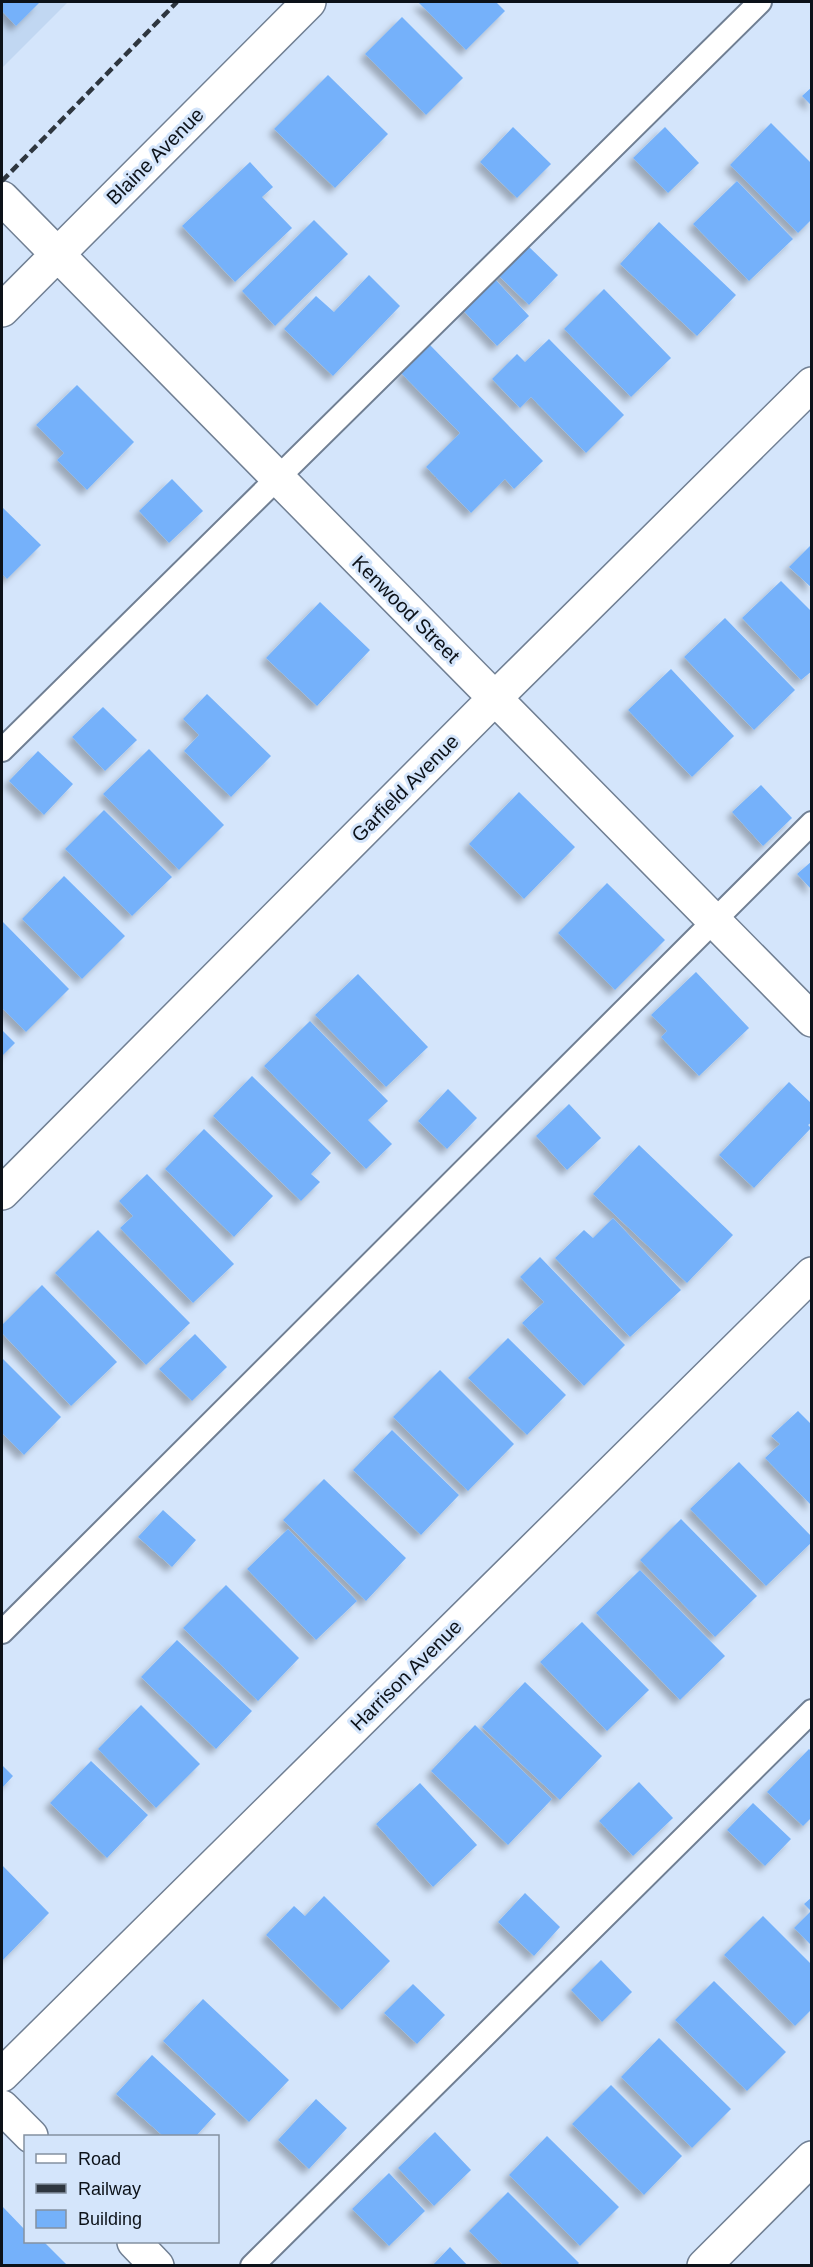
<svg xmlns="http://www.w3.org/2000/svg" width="813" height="2267" viewBox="0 0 813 2267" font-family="Arial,sans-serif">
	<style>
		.built { fill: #c1d7f2 }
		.building { fill: #74b1fa; filter: url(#shadow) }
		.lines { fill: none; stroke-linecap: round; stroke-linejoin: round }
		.service-casing { stroke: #707f93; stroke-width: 26 }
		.minor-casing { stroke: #707f93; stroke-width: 36 }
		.service { stroke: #fff; stroke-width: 22 }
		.minor { stroke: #fff; stroke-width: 33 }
		.rail { stroke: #2e363f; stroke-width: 4.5; stroke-dasharray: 9 4.5; stroke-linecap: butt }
		.labels { text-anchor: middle; stroke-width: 6; stroke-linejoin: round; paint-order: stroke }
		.street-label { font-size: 20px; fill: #0c1219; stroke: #d4e5fb }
	</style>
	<defs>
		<filter id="shadow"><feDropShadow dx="-5.5" dy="5.5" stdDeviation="3" flood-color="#0004"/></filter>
	</defs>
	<rect width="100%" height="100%" fill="#d4e5fb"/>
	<!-- built -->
	<path class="built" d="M 2,2 L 68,2 L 2,68 Z"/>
	<!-- building -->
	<path class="building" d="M 2,2 L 40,2 L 16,26 L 2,11 Z
		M 418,2 L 496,2 L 505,11 L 466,50 Z
		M 402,17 L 463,78 L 426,115 L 365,54 Z
		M 328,75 L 388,134 L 335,188 L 274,129 Z
		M 812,87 L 812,106 L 802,96 Z
		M 771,123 L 812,164 L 812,219 L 798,233 L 730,165 Z
		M 513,127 L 551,164 L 517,198 L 480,162 Z
		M 665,127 L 699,163 L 668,193 L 633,158 Z
		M 250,162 L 273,187 L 262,197 L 292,228 L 235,282 L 182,226 Z
		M 737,181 L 793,239 L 749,281 L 693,224 Z
		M 314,220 L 348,254 L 275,326 L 242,291 Z
		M 659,222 L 736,295 L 697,336 L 620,264 Z
		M 526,244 L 558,275 L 529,305 L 496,273 Z
		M 369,275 L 400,306 L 333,376 L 284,329 L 316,296 L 334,312 Z
		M 493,277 L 529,316 L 497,346 L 460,307 Z
		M 604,289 L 671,358 L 631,397 L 564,329 Z
		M 549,339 L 624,415 L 586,453 L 531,397 L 520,408 L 492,379 L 517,354 L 525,362 Z
		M 430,345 L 543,461 L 514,489 L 505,479 L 471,513 L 426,467 L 460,433 L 401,373 Z
		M 77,385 L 134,442 L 87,490 L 57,460 L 64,453 L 36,425 Z
		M 172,479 L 203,511 L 169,543 L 139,511 Z
		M 2,507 L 41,545 L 7,579 L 2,574 Z
		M 812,544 L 812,588 L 789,567 Z
		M 781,581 L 812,612 L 812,671 L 801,680 L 742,618 Z
		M 320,602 L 370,650 L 317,706 L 266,658 Z
		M 725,618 L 795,690 L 754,730 L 684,657 Z
		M 671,669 L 734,736 L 692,777 L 628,710 Z
		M 207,694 L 271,756 L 231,797 L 184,751 L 199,735 L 183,719 Z
		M 103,707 L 137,740 L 105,771 L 72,737 Z
		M 149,749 L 224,825 L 179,870 L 103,794 Z
		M 38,751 L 73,784 L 44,815 L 9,781 Z
		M 761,785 L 792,818 L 763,846 L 732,812 Z
		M 519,792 L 575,847 L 524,899 L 469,844 Z
		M 104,810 L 172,877 L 132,916 L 65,849 Z
		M 812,861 L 812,890 L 797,874 Z
		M 64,876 L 125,936 L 82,979 L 22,919 Z
		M 607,883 L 665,940 L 615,990 L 558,933 Z
		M 2,921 L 69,989 L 26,1032 L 2,1008 Z
		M 696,972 L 749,1028 L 699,1076 L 661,1037 L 667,1031 L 651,1015 Z
		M 358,974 L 428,1047 L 386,1087 L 315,1015 Z
		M 310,1021 L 388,1101 L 368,1120 L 392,1144 L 366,1169 L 264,1066 Z
		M 2,1030 L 15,1043 L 2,1056 Z
		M 252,1076 L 331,1153 L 311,1174 L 320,1182 L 301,1201 L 213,1116 Z
		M 789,1082 L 812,1104 L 812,1122 L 808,1125 L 811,1128 L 754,1188 L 719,1155 Z
		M 448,1089 L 477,1118 L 447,1149 L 418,1121 Z
		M 569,1104 L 601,1138 L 567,1170 L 536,1136 Z
		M 204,1129 L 273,1196 L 234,1237 L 165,1169 Z
		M 639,1145 L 733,1235 L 687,1283 L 593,1194 Z
		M 147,1174 L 234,1264 L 193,1303 L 120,1228 L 133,1216 L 119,1201 Z
		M 613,1218 L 681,1290 L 630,1337 L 555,1258 L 584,1230 L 593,1238 Z
		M 98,1230 L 190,1323 L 146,1365 L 55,1273 Z
		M 540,1257 L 625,1345 L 584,1386 L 522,1323 L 544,1302 L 520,1277 Z
		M 42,1285 L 117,1362 L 71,1406 L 2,1333 L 2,1325 Z
		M 195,1334 L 227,1367 L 192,1401 L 159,1369 Z
		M 508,1338 L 566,1395 L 527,1435 L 468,1378 Z
		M 3,1359 L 61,1417 L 24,1455 L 2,1433 Z
		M 440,1370 L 514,1444 L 468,1491 L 393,1417 Z
		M 798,1411 L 812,1425 L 812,1506 L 765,1458 L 780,1444 L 771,1436 Z
		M 392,1430 L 459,1495 L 421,1535 L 353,1470 Z
		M 739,1462 L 812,1537 L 812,1542 L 766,1586 L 690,1509 Z
		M 324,1479 L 406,1558 L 366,1601 L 283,1520 Z
		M 163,1510 L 196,1540 L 172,1567 L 138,1537 Z
		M 681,1519 L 757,1596 L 715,1637 L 640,1560 Z
		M 288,1529 L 357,1601 L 316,1640 L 247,1569 Z
		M 640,1570 L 725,1656 L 680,1700 L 596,1613 Z
		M 226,1585 L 299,1658 L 258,1701 L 183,1628 Z
		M 582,1622 L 649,1690 L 607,1731 L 540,1662 Z
		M 177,1640 L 252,1711 L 216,1749 L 141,1677 Z
		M 525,1682 L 602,1756 L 560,1800 L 482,1727 Z
		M 141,1705 L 200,1764 L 156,1808 L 98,1749 Z
		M 475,1725 L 552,1799 L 508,1845 L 431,1771 Z
		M 809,1749 L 812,1752 L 812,1817 L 803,1826 L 767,1792 Z
		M 91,1761 L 148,1815 L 107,1858 L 50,1803 Z
		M 2,1765 L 13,1776 L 2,1788 Z
		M 639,1782 L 673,1818 L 633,1856 L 599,1821 Z
		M 420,1783 L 477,1845 L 433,1887 L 376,1824 Z
		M 753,1803 L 791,1839 L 765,1866 L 727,1830 Z
		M 2,1865 L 49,1913 L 2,1961 Z
		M 525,1893 L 560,1927 L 534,1956 L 498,1922 Z
		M 324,1896 L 390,1961 L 342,2010 L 266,1935 L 294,1906 L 305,1916 Z
		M 812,1897 L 812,1946 L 794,1928 L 811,1911 L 804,1904 Z
		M 763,1916 L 812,1965 L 812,2009 L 795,2026 L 724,1955 Z
		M 601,1960 L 632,1992 L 602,2022 L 571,1990 Z
		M 714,1981 L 786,2052 L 747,2091 L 675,2020 Z
		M 413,1984 L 445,2015 L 417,2044 L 384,2013 Z
		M 203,1999 L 289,2080 L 249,2122 L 163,2041 Z
		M 659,2038 L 731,2109 L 692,2148 L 621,2077 Z
		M 152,2055 L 216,2114 L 196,2136 L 163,2136 L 116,2094 Z
		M 611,2085 L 682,2156 L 644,2195 L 572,2124 Z
		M 316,2099 L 347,2128 L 309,2169 L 278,2140 Z
		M 435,2132 L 471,2170 L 434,2206 L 398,2168 Z
		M 547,2136 L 619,2207 L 580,2246 L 509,2175 Z
		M 389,2173 L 425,2211 L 389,2246 L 352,2209 Z
		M 508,2192 L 579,2263 L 576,2266 L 504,2266 L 469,2231 Z
		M 2,2206 L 26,2231 L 26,2242 L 44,2242 L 68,2266 L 2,2266 Z
		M 450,2247 L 468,2266 L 432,2266 Z"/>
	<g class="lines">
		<!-- service casing -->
		<g class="service-casing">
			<path id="service" d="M 2,750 L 760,2
				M 2,1632 L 812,823
				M 252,2266 L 812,1711"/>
		</g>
		<!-- minor casing -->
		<g class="minor-casing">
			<path id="minor" d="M 2,198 L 812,1020
				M 2,310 L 309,2
				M 2,1193 L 494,699 L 812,384
				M 2,2075 L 812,1274
				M 2,2107 L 31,2136
				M 134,2242 L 157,2266
				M 704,2266 L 812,2158"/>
		</g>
		<!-- service -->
		<use href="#service" class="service"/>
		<!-- minor -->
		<use href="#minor" class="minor"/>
		<!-- rail -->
		<path class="rail" d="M 2,181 L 177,2"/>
	</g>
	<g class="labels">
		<!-- street labels -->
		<g class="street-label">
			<text transform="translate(155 156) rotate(-45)" y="7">Blaine Avenue</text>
			<text transform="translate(406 609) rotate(45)" y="7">Kenwood Street</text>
			<text transform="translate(405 788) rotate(-45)" y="7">Garfield Avenue</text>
			<text transform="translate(406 1675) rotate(-45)" y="7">Harrison Avenue</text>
		</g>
	</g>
	<!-- border -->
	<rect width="813" height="2267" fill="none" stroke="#0c1219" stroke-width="6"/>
	<!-- legend -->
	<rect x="24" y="2135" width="195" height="108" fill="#d4e5fb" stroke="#8491a1" stroke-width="1.5"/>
	<rect x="36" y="2154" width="30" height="9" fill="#ffffff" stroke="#8491a1" stroke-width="1.5"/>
	<text x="78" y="2165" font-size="18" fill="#0c1219">Road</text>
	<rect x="36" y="2184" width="30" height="9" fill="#2e363f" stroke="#8491a1" stroke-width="1.5"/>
	<text x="78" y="2195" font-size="18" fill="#0c1219">Railway</text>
	<rect x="36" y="2210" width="30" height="18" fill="#74b1fa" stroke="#8491a1" stroke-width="1.5"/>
	<text x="78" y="2225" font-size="18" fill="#0c1219">Building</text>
</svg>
